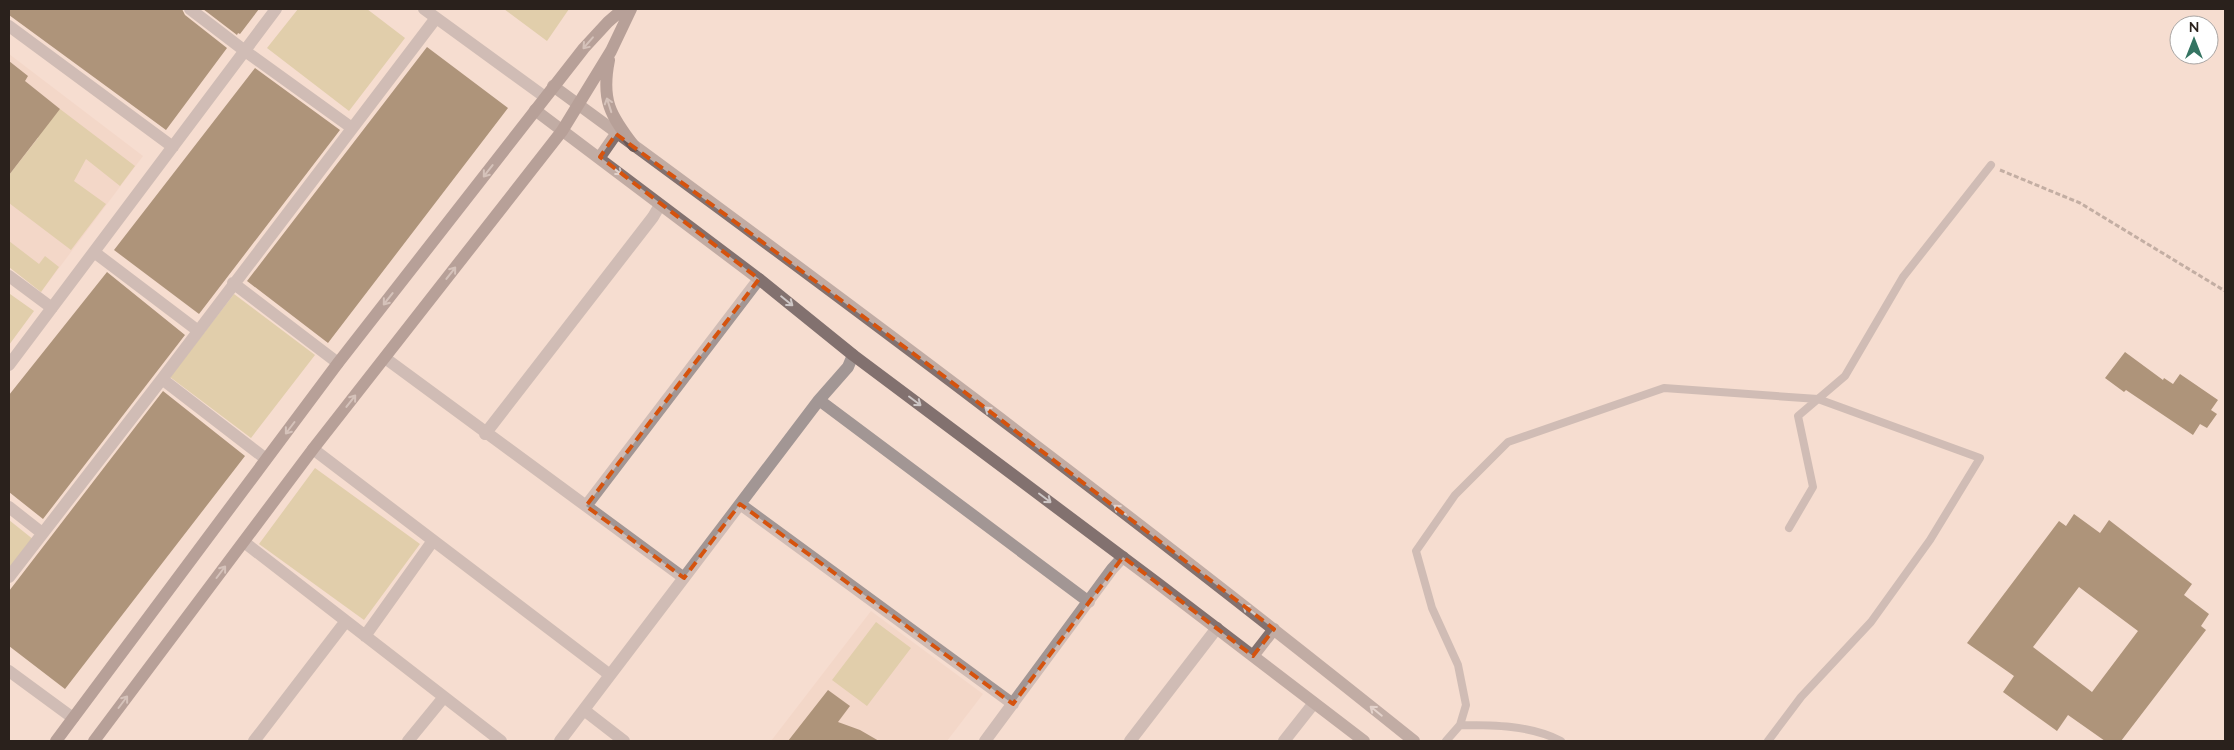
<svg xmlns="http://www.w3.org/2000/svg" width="2234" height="750" viewBox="0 0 2234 750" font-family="Mulish,sans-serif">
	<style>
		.built { fill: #f0d0bf }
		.green { fill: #c7bc7e }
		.building { fill: #573c12; fill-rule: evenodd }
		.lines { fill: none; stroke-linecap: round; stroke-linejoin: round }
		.path { stroke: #86766e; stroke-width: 3; stroke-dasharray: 5 2.5; stroke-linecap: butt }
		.lane { stroke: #a29694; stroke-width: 8 }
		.street { stroke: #a29694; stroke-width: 12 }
		.secondary { stroke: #82716f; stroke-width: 12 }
		.primary { stroke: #6c5754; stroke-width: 12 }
		.oneway { stroke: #aea3a1 }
		.oneway2 { stroke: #cdc6c5 }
		.marked { fill: none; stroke: #d5530e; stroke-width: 4; stroke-dasharray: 10 6; stroke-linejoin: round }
	</style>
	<rect width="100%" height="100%" fill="#f6ddd0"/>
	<!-- built -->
	<path class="built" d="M 9,54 L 143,156 L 41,292 L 9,267 Z
		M 871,611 L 983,694 L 947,741 L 771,741 Z"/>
	<!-- green -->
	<path class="green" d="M 298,9 L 367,9 L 405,38 L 349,111 L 267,48 Z
		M 504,9 L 569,9 L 547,41 Z
		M 9,97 L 45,127 L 60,109 L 135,166 L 120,186 L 86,159 L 74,181 L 106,204 L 71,250 L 9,203 L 9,175 L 38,138 L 9,114 Z
		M 9,241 L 39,264 L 45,256 L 59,267 L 41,292 L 9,267 Z
		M 10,294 L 34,311 L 9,345 L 9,295 Z
		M 234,294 L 315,355 L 251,438 L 170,377 Z
		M 315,468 L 420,544 L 364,620 L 259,544 Z
		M 9,520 L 34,540 L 9,570 Z
		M 876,622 L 911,648 L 867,706 L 832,680 Z"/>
	<!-- building -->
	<path class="building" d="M 9,9 L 182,9 L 185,15 L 227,48 L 166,130 L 9,15 Z
		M 203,9 L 259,9 L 240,34 L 238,33 L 237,35 Z
		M 427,47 L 508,108 L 328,343 L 247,281 Z
		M 9,61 L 28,76 L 25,81 L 60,109 L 9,175 Z
		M 255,68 L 340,130 L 199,314 L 114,250 Z
		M 107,272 L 185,335 L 43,519 L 9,492 L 9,395 Z
		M 2125,352 L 2163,380 L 2164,378 L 2173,384 L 2180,374 L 2218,400 L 2211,410 L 2217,414 L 2207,428 L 2200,424 L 2193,435 L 2126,390 L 2124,392 L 2105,378 Z
		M 163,391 L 245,456 L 65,689 L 9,646 L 9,591 Z
		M 2074,514 L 2100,533 L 2109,520 L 2192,584 L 2184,595 L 2209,614 L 2201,626 L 2206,630 L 2121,741 L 2105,741 L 2068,715 L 2057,731 L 2003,692 L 2014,676 L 1967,643 L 2059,521 L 2066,526 ZM 2079,587 L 2138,631 L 2092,692 L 2033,647 Z
		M 828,690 L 850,706 L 838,722 L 860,730 L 879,741 L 788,741 Z"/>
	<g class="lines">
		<!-- path -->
		<path class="path" d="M 2000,170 L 2080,203 L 2225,291"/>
		<!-- lane -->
		<path class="lane" d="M 1789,528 L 1813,487 L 1798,416 L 1845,376 L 1903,277 L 1991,165
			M 1460,725 L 1466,705 L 1458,665 L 1432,608 L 1416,551 L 1455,495 L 1508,442 L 1664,388 L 1818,399 L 1980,458 L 1930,540 L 1871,622 L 1801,697 L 1768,741
			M 1446,741 L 1460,725 C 1493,725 1530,725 1561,741"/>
		<!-- street -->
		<path class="street" d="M 190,9 L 245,51 L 352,128
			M 424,9 L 545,97
			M 9,26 L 173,147
			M 94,252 L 197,330
			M 9,276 L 52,308
			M 233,283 L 338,363
			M 385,358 L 684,578
			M 9,365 L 276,9
			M 162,379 L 266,459
			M 819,400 L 1089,602
			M 485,434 L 653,217 L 660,205
			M 313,449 L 610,675
			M 740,504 L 1013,704
			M 586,506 L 759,279
			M 9,507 L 42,533
			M 244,542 L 501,741
			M 9,577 L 162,379 L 436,18
			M 365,636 L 432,542
			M 9,671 L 73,718
			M 584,710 L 624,741
			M 254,741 L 346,621
			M 408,741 L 444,697
			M 560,741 L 819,400 L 848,367 L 853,355
			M 985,741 L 1112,569 L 1123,557
			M 1130,741 L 1217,628
			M 1284,741 L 1314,703"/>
		<!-- secondary -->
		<path class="secondary" d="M 553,86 C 844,299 1133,515 1414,741
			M 535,110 L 759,279 L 853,355 L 1156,582 L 1364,741
			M 600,157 L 616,134
			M 1253,656 L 1274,629"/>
		<!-- primary -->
		<path class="primary" d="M 609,60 C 601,100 610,115 634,146
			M 56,741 L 338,363 L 584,48 L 608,22 L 623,9
			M 94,741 L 313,449 L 562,131 L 611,51 L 631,9"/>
	</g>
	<!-- one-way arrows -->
	<defs><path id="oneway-shaft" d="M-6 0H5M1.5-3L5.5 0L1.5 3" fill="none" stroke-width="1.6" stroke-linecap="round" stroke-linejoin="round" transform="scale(1.25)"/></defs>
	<g class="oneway">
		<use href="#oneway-shaft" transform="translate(588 43) rotate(131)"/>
		<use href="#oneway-shaft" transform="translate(609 105) rotate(-108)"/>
		<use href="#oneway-shaft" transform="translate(488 171) rotate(128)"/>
		<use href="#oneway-shaft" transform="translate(451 273) rotate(-52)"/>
		<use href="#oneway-shaft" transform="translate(388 299) rotate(128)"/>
		<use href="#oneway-shaft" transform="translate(351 401) rotate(-52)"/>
		<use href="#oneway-shaft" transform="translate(290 428) rotate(127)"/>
		<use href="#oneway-shaft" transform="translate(221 572) rotate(-53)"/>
		<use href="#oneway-shaft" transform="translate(123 702) rotate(-53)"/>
	</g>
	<g class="oneway2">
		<use href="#oneway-shaft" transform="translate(616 170) rotate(38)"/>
		<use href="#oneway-shaft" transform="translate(787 301) rotate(39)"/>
		<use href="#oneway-shaft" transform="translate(915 401) rotate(37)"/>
		<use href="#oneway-shaft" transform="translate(991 412) rotate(-143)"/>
		<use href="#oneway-shaft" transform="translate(1045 498) rotate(37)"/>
		<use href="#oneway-shaft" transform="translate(1120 510) rotate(-142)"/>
		<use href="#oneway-shaft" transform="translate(1249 610) rotate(-142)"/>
		<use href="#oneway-shaft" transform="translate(1376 711) rotate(-141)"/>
	</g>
	<!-- marked area -->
	<path d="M0 0H2234V750H0ZM 616,134 L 941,374 L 1274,629 L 1253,656 L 1123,557 L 1013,704 L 740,504 L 684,578 L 586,506 L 759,279 L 600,157 Z" fill="#f6ddd0" fill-opacity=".55" fill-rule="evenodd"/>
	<path class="marked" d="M 616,134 L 941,374 L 1274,629 L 1253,656 L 1123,557 L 1013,704 L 740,504 L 684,578 L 586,506 L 759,279 L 600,157 Z"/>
	<!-- border -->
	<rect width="2234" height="750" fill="none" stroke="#2a211c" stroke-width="20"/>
	<!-- north arrow -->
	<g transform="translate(2194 40)"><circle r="24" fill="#ffffff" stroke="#aaa6a4"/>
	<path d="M0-4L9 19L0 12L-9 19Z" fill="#347462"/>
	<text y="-8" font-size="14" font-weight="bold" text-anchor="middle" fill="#2a211c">N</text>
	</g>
</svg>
